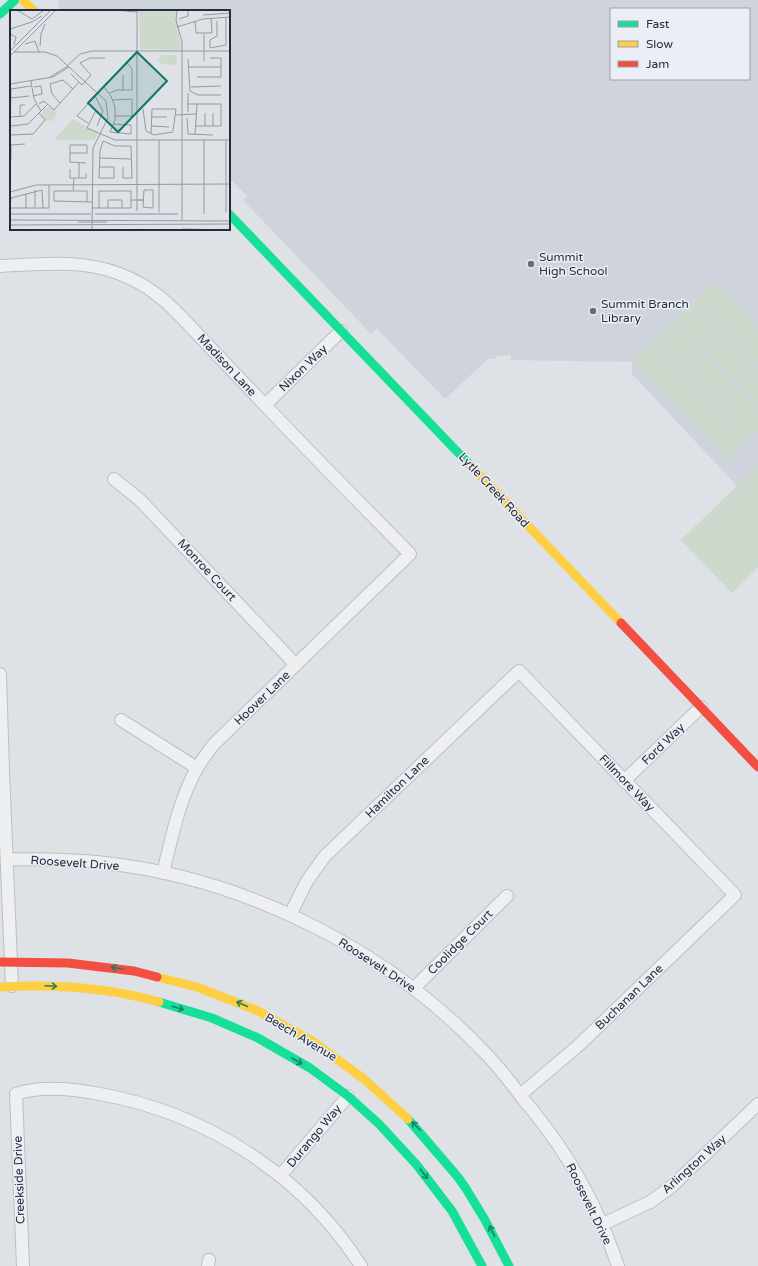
<svg xmlns="http://www.w3.org/2000/svg" width="758" height="1266" viewBox="0 0 758 1266" font-family="'Varela Round',sans-serif">
	<style>
		.built { fill: #cfd4dc; fill-rule: evenodd }
		.garden { fill: #ced9ce }
		.lines { fill: none; stroke-linecap: round; stroke-linejoin: round }
		.street-casing { stroke: #bcbfc3; stroke-width: 14 }
		.street { stroke: #eeeff1; stroke-width: 12 }
		.fast { stroke: #16e098; stroke-width: 9 }
		.slow { stroke: #ffcf43; stroke-width: 9 }
		.jam { stroke: #f24e42; stroke-width: 9 }
		.oneway { stroke: #1e7e67 }
		.poi-dot { fill: #656c79; stroke: #ebeff5; stroke-width: 1.5 }
		.labels { text-anchor: middle; stroke-width: 3; stroke-linejoin: round; paint-order: stroke }
		.poi-label { font-size: 12px; fill: #242d3f; stroke: #ebeff5; text-anchor: start }
		.street-label { font-size: 12px; fill: #242d3f; stroke: #ebeff5 }
		.inset-river { fill: none; stroke: #a9bcd4; stroke-width: 2 }
		.inset-road { fill: none; stroke: #9499a3; stroke-width: 1 }
		.view { fill: #0f766e; fill-opacity: 0.15; stroke: #0f766e; stroke-width: 2 }
		.inset-edge { fill: none; stroke: #242d3f; stroke-width: 2 }
	</style>
	<rect width="100%" height="100%" fill="#dee1e5"/>
	<!-- built -->
	<path class="built" d="M 59,0 L 758,0 L 758,567 L 732,593 L 681,540 L 737,486 L 632,374 L 632,362 L 511,360 L 511,355 L 496,356 L 495,359 L 488,359 L 445,399 L 377,329 L 371,334 L 243,200 L 247,196 L 229,178 L 229,11 L 62,11 L 58,7 ZM 611,9 L 749,9 L 749,79 L 611,79 Z"/>
	<!-- garden -->
	<path class="garden" d="M 715,282 L 746,315 L 727,333 L 696,301 Z
		M 694,302 L 725,335 L 706,353 L 675,321 Z
		M 747,315 L 758,327 L 758,366 L 727,334 Z
		M 674,322 L 705,355 L 685,373 L 654,341 Z
		M 726,336 L 757,368 L 738,386 L 707,354 Z
		M 652,342 L 683,375 L 664,393 L 633,361 Z
		M 706,356 L 736,388 L 717,406 L 686,374 Z
		M 758,368 L 758,407 L 739,387 Z
		M 684,375 L 715,408 L 696,426 L 665,394 Z
		M 737,388 L 758,410 L 758,430 L 749,439 L 718,407 Z
		M 717,408 L 748,440 L 728,459 L 697,427 Z
		M 758,466 L 758,567 L 732,593 L 681,540 Z"/>
	<g class="lines">
		<!-- street casing -->
		<g class="street-casing">
			<path id="street" d="M 0,266 C 40,264 81,259 120,274 C 157,288 177,312 204,341 C 224,362 244,383 264,404 C 312,455 361,504 410,554 L 213,745 C 208,752 202,760 197,768 C 179,800 172,837 163,873
				M 265,405 L 341,331
				M 114,479 L 140,500 L 296,665
				M 0,674 L 3,772 L 12,986
				M 121,720 L 197,768
				M 624,781 L 701,707
				M 7,859 C 39,859 72,859 105,863 C 248,879 390,951 488,1056 C 501,1070 512,1084 523,1099 C 536,1114 548,1130 559,1146 C 584,1183 604,1225 618,1266
				M 290,915 L 307,881 L 325,856 L 519,671 L 735,895 L 578,1046 L 520,1095
				M 414,988 L 507,896
				M 280,1176 L 348,1096
				M 601,1225 L 650,1202 L 671,1187 L 758,1104
				M 23,1266 L 16,1094 C 41,1085 74,1089 100,1094 C 206,1113 303,1175 361,1266
				M 208,1266 L 209,1260"/>
		</g>
		<!-- street -->
		<use href="#street" class="street"/>
		<!-- fast -->
		<path class="fast" d="M 0,14 L 15,0
			M 229,214 L 470,465
			M 159,1002 L 212,1018 L 258,1038 L 310,1068 L 348,1096 L 379,1124 L 416,1164 L 452,1211 L 482,1266
			M 408,1119 L 457,1176 L 465,1187 L 485,1220 L 509,1266"/>
		<!-- slow -->
		<path class="slow" d="M 23,0 L 34,11
			M 470,465 L 621,623
			M 157,977 L 197,987 L 256,1010 L 312,1041 L 364,1079 L 408,1119
			M 0,987 C 53,984 107,987 159,1002"/>
		<!-- jam -->
		<path class="jam" d="M 621,623 L 758,767
			M 0,962 L 68,963 L 134,971 L 157,977"/>
	</g>
	<!-- one-way arrows -->
	<defs><path id="oneway-shaft" d="M-6 0H5M1.5-3L5.5 0L1.5 3" fill="none" stroke-width="1.6" stroke-linecap="round" stroke-linejoin="round"/></defs>
	<g class="oneway">
		<use href="#oneway-shaft" transform="translate(117 968) rotate(-171)"/>
		<use href="#oneway-shaft" transform="translate(51 986) rotate(3)"/>
		<use href="#oneway-shaft" transform="translate(242 1004) rotate(-156)"/>
		<use href="#oneway-shaft" transform="translate(178 1008) rotate(17)"/>
		<use href="#oneway-shaft" transform="translate(297 1061) rotate(30)"/>
		<use href="#oneway-shaft" transform="translate(416 1126) rotate(-134)"/>
		<use href="#oneway-shaft" transform="translate(424 1174) rotate(53)"/>
		<use href="#oneway-shaft" transform="translate(492 1231) rotate(-118)"/>
	</g>
	<!-- markers -->
	<g class="poi-dot">
		<circle cx="531" cy="264" r="4"/>
		<circle cx="593" cy="311" r="4"/>
	</g>
	<g class="labels">
		<!-- poi labels -->
		<g class="poi-label">
			<text x="539" y="261">Summit<tspan x="539" dy="14">High School</tspan></text>
			<text x="601" y="308">Summit Branch<tspan x="601" dy="14">Library</tspan></text>
		</g>
		<!-- street labels -->
		<g class="street-label">
			<text transform="translate(227 365) rotate(47)" y="4">Madison Lane</text>
			<text transform="translate(303 368) rotate(-44)" y="4">Nixon Way</text>
			<text transform="translate(494 490) rotate(47)" y="4">Lytle Creek Road</text>
			<text transform="translate(207 570) rotate(47)" y="4">Monroe Court</text>
			<text transform="translate(262 698) rotate(-44)" y="4">Hoover Lane</text>
			<text transform="translate(663 744) rotate(-44)" y="4">Ford Way</text>
			<text transform="translate(627 783) rotate(46)" y="4">Fillmore Way</text>
			<text transform="translate(397 787) rotate(-44)" y="4">Hamilton Lane</text>
			<text transform="translate(75 863) rotate(4)" y="4">Roosevelt Drive</text>
			<text transform="translate(460 942) rotate(-45)" y="4">Coolidge Court</text>
			<text transform="translate(377 965) rotate(33)" y="4">Roosevelt Drive</text>
			<text transform="translate(629 997) rotate(-44)" y="4">Buchanan Lane</text>
			<text transform="translate(301 1037) rotate(31)" y="4">Beech Avenue</text>
			<text transform="translate(314 1136) rotate(-50)" y="4">Durango Way</text>
			<text transform="translate(694 1164) rotate(-42)" y="4">Arlington Way</text>
			<text transform="translate(19 1180) rotate(-92)" y="4">Creekside Drive</text>
			<text transform="translate(589 1204) rotate(64)" y="4">Roosevelt Drive</text>
		</g>
	</g>
	<!-- overview -->
	<g transform="translate(10 10)">
		<rect width="220" height="220" fill="#dee1e5"/>
		<path d="M 129,0 L 165,0 L 171,40 L 130,39 ZM32 104a7 7 0 1 1 14 0a7 7 0 1 1-14 0ZM 63,109 L 88,124 L 84,130 L 44,130 Z" fill="#ced9ce"/>
		<path d="M 152,45 L 165,45 L 168,52 L 164,55 L 151,54 L 148,50 Z" fill="#ced9ce"/>
		<path class="inset-river" d="M 0,204 L 81,204M 85,204 L 168,204"/>
		<path class="inset-road" d="M 7,0 L 22,9 L 34,0M 103,0 L 127,2M 167,0 L 166,10 L 172,32 L 172,210M 193,5 L 220,3M 201,8 L 202,23M 169,9 L 178,6 L 178,0M 185,11 L 186,23M 207,11 L 207,26 L 200,30 L 200,38 L 216,35 L 216,7M 167,17 L 193,9 L 220,7M 0,19 L 22,12 L 32,6M 186,23 L 202,23M 0,24 L 6,27 L 4,35M 194,24 L 194,51M 15,34 L 25,31 L 29,42M 30,36 L 31,24 L 35,14M 0,41 L 41,0M 4,42 L 35,42 L 47,46 L 96,91 L 98,108 L 83,138 L 82,220M 0,46 L 46,0M 178,49 L 180,81 L 188,85 L 211,85M 58,55 L 70,44 L 82,41 L 220,41M 178,57 L 211,57M 61,64 L 72,75 L 81,65 L 70,53 L 80,48 L 95,48M 113,65 L 113,80M 40,67 L 58,56M 187,67 L 211,67 L 211,48 L 200,48M 21,71 L 24,89 L 31,101M 0,74 L 43,67 L 59,57M 94,77 L 101,86 L 105,97 L 105,110 L 100,122 L 121,124 L 121,115 L 103,114M 181,77 L 211,76M 89,82 L 121,47M 100,83 L 107,80 L 122,80 L 122,59 L 116,52M 23,86 L 32,84 L 31,76 L 24,77M 1,88 L 19,86M 103,90 L 122,89 L 122,106 L 105,106M 50,93 L 42,84 L 40,74 L 53,70 L 63,79M 29,94 L 34,91 L 44,100 L 69,72M 177,94 L 211,94 L 211,116 L 186,116M 133,99 L 136,121M 86,100 L 77,118 L 105,130 L 220,130M 178,102 L 178,83M 195,103 L 195,116M 203,103 L 203,116M 166,105 L 186,104M 1,107 L 14,106 L 26,94M 10,107 L 10,95 L 15,95M 142,107 L 157,107M 177,108 L 178,124 L 203,125M 78,113 L 67,106 L 85,86 L 93,101 L 87,116M 1,116 L 18,114 L 38,94M 142,116 L 159,117M 136,121 L 144,125 L 163,122M 141,124 L 142,99 L 166,99 L 163,121M 185,124 L 187,94M 1,125 L 23,124 L 35,110 L 29,103M 0,128 L 1,79 L 21,76M 194,130 L 194,204M 216,130 L 216,202M 60,143 L 77,143 L 77,135 L 60,135 L 60,152 L 76,153M 90,148 L 121,149M 1,150 L 1,135 L 15,134M 90,157 L 104,157 L 104,168 L 89,168 L 90,141 L 93,131 L 105,136 L 121,136 L 122,168 L 113,168 L 113,157M 60,159 L 60,168 L 76,168 L 76,163M 69,168 L 69,152M 25,180 L 25,197M 63,180 L 64,168M 134,180 L 143,180 L 143,198 L 133,197 ZM 0,182 L 26,175 L 220,174M 16,184 L 16,198M 121,190 L 133,190 L 128,190M 77,192 L 77,181 L 44,181 L 44,191 L 82,192M 0,196 L 1,188 L 32,180 L 33,198M 0,198 L 39,198 L 39,175M 82,198 L 121,198 L 121,181 L 89,181 L 89,198M 98,198 L 98,190 L 112,190 L 112,198M 127,201 L 127,0M 149,202 L 149,130M 0,210 L 220,211M 68,212 L 97,212M 0,215 L 220,214M 172,219 L 216,220"/>
		<path class="view" d="M 127,42 L 157,71 L 108,122 L 78,93 Z"/>
		<rect width="220" height="220" class="inset-edge"/>
	</g>
	<!-- legend -->
	<rect x="610" y="8" width="140" height="72" fill="#ebeff5" stroke="#9ba1ac"/>
	<rect x="618" y="21" width="20" height="6" fill="#16e098" stroke="#9ba1ac"/>
	<text x="646" y="28" font-size="12" fill="#242d3f">Fast</text>
	<rect x="618" y="41" width="20" height="6" fill="#ffcf43" stroke="#9ba1ac"/>
	<text x="646" y="48" font-size="12" fill="#242d3f">Slow</text>
	<rect x="618" y="61" width="20" height="6" fill="#f24e42" stroke="#9ba1ac"/>
	<text x="646" y="68" font-size="12" fill="#242d3f">Jam</text>
</svg>
